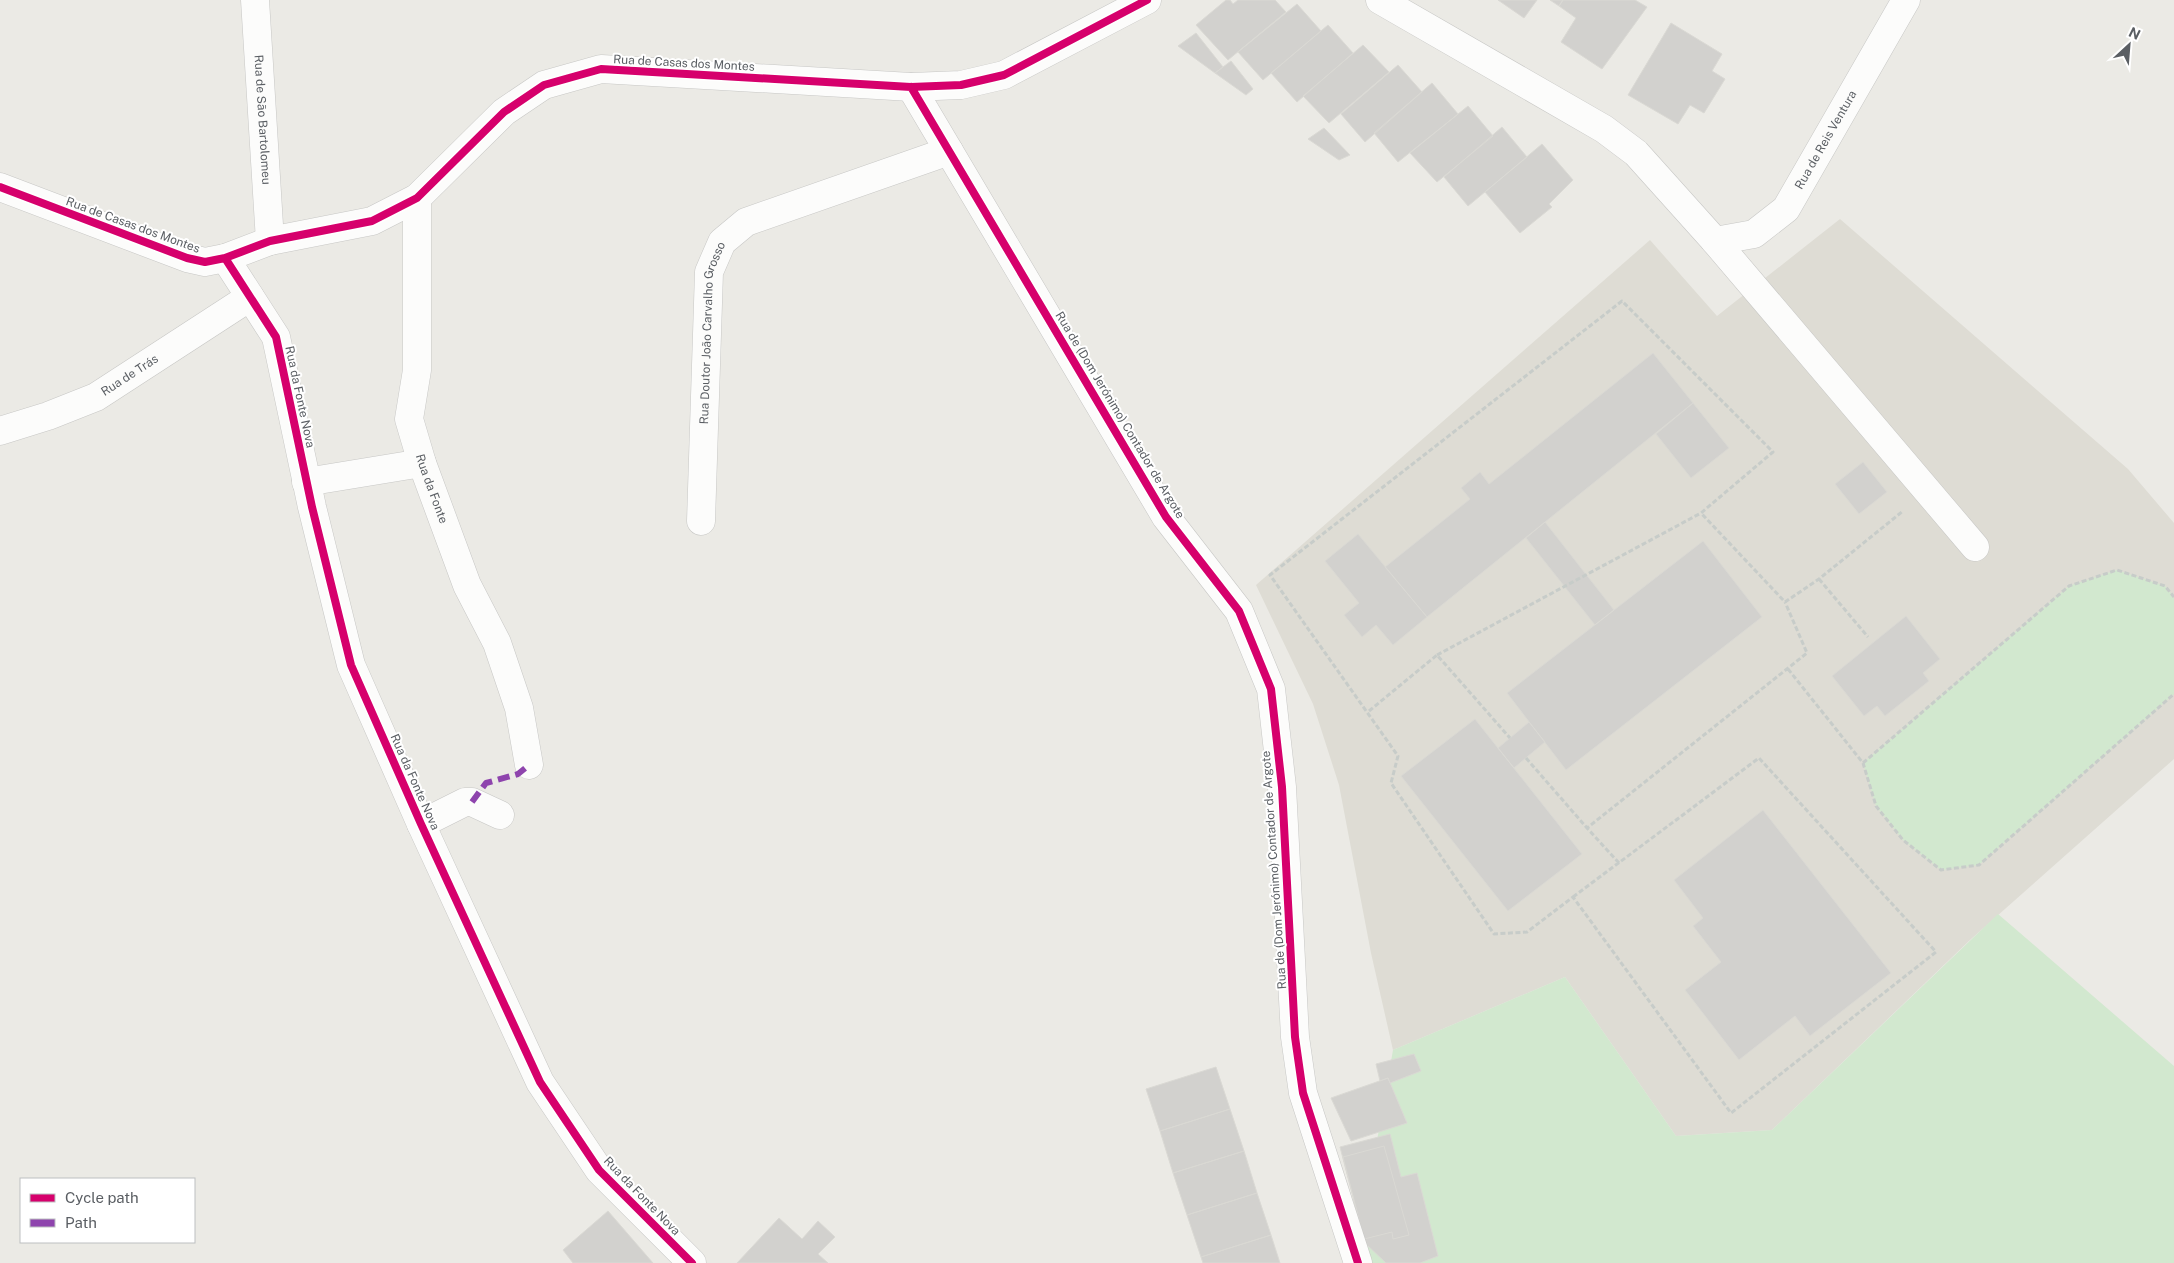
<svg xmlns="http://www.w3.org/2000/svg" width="2174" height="1263" viewBox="0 0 2174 1263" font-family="'Public Sans',sans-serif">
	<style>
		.education { fill: #dedcd4 }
		.green { fill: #d2e8cf }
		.building { fill: #d2d1ce; stroke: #dad9d4 }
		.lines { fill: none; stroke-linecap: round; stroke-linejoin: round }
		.minor-casing { stroke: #c7c7c5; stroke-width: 29 }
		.path { stroke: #c7ccc9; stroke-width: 3; stroke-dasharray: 5 2.5; stroke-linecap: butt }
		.minor { stroke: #fcfcfb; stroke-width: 28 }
		.quiet { stroke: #8e44ad; stroke-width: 6; stroke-dasharray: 12 6; stroke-linecap: butt }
		.cycleway-casing { stroke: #fff; stroke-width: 11 }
		.cycleway { stroke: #d6006c; stroke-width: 8 }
		.labels { text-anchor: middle; stroke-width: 4; stroke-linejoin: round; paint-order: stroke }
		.street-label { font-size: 12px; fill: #5a5e63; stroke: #fff }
	</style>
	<rect width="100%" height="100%" fill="#ebeae5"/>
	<!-- education -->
	<path class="education" d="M 1840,219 L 2128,469 L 2174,523 L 2174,759 L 1970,940 L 1772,1130 L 1676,1136 L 1565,977 L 1393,1050 L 1371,953 L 1339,785 L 1313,704 L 1256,585 L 1650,240 L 1717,316 Z"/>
	<!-- green -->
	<path class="green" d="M 2117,570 L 2165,586 L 2174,597 L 2174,694 L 1979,865 L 1941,870 L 1903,840 L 1876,806 L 1863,763 L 2069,586 Z
		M 1998,914 L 2174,1066 L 2174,1263 L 1358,1263 L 1356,1260 L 1393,1050 L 1565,977 L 1676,1136 L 1772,1130 Z"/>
	<!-- building -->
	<path class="building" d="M 1226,0 L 1230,0 L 1233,4 L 1238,0 L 1275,0 L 1286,12 L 1228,60 L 1196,25 Z
		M 1498,0 L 1537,0 L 1524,18 Z
		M 1550,0 L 1563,0 L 1559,6 Z
		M 1563,0 L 1635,0 L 1647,7 L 1602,69 L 1561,42 L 1576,18 L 1559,6 Z
		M 1297,4 L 1321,31 L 1263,80 L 1238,52 Z
		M 1671,23 L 1722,54 L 1712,71 L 1725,79 L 1704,113 L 1690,105 L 1678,124 L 1628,95 Z
		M 1328,25 L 1353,53 L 1297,102 L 1271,73 Z
		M 1196,33 L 1223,67 L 1215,73 L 1178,46 Z
		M 1363,45 L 1389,72 L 1329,123 L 1303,96 Z
		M 1231,61 L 1253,89 L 1246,95 L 1215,73 Z
		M 1398,65 L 1422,92 L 1365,142 L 1341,114 Z
		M 1432,83 L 1458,114 L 1398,162 L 1374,133 Z
		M 1468,106 L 1493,136 L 1437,182 L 1410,153 Z
		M 1502,127 L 1527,157 L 1468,206 L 1444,177 Z
		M 1324,128 L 1350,155 L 1339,160 L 1308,139 Z
		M 1542,144 L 1573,180 L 1549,204 L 1552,207 L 1520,233 L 1485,192 Z
		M 1653,353 L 1693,403 L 1427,617 L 1385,567 L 1470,499 L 1461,488 L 1480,472 L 1489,484 Z
		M 1693,403 L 1729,448 L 1691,478 L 1656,434 Z
		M 1863,462 L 1887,492 L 1859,514 L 1835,484 Z
		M 1545,522 L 1614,610 L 1595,625 L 1526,538 Z
		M 1358,534 L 1427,617 L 1393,645 L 1376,625 L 1362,637 L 1344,615 L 1359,603 L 1325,561 Z
		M 1703,541 L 1762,617 L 1566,770 L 1507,693 Z
		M 1906,616 L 1940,659 L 1923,673 L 1929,681 L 1885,716 L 1877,706 L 1864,716 L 1832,676 Z
		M 1475,719 L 1582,854 L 1508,911 L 1401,776 Z
		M 1529,722 L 1545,742 L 1514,768 L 1498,748 Z
		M 1763,810 L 1891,973 L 1810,1036 L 1795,1016 L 1739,1060 L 1685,990 L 1721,962 L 1693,926 L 1703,918 L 1674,880 Z
		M 1414,1054 L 1421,1071 L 1390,1083 L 1388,1078 L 1380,1081 L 1376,1064 Z
		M 1216,1067 L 1230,1109 L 1160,1131 L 1146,1089 Z
		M 1388,1078 L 1407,1123 L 1351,1141 L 1331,1098 Z
		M 1230,1109 L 1244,1151 L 1173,1173 L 1160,1131 Z
		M 1390,1134 L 1401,1177 L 1417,1173 L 1438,1256 L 1420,1263 L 1386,1263 L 1365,1243 L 1340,1147 Z
		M 1384,1146 L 1409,1235 L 1393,1239 L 1392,1232 L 1364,1239 L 1343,1157 Z
		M 1244,1151 L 1257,1193 L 1187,1215 L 1173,1173 Z
		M 1257,1193 L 1271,1235 L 1201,1257 L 1187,1215 Z
		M 608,1211 L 653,1263 L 573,1263 L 563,1250 Z
		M 779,1218 L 802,1239 L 818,1221 L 835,1237 L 818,1254 L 828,1263 L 737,1263 Z
		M 1271,1235 L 1280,1263 L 1203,1263 L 1201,1257 Z"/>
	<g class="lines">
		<!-- minor casing -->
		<g class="minor-casing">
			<g id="minor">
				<path id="s1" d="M 255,0 L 270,241"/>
				<path d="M 1380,0 L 1604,129 L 1636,153 L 1715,241 L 1975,547"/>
				<path d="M 911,87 L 1166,517 L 1239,611 L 1271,689 L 1282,787 L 1295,1037 L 1303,1093 L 1358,1263"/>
				<path d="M 0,187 L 187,258 L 205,262 L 225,258 L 270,241 L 372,221 L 417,198 L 504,112 L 544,85 L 601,69 L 911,87 L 961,85 L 1004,75 L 1147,0"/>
				<path id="s2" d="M 417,198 L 417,370 L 409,419 L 422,463 L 467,585 L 497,643 L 519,708 L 529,765"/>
				<path id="s3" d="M 1715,241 L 1754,234 L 1786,209 L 1906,0"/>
				<path d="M 225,258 L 276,337 L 312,507 L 351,665 L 421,824 L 540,1082 L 599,1170 L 692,1263"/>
				<path id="s4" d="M 0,431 L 48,416 L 96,397 L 250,297"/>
				<path d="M 306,482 L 422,463"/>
				<path id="s5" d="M 701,521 L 709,272 L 722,242 L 746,222 L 949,151"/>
				<path d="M 421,824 L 465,802 L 472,802 L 500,815"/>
			</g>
		</g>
		<!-- path -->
		<path class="path" d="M 1819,579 L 1868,637
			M 1437,655 L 1701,513
			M 1788,669 L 1863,763 L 1876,806 L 1903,840 L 1941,870 L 1979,865 L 2174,694
			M 1369,711 L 1437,655 L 1510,738
			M 1526,758 L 1587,828
			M 1863,763 L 2069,586 L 2117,570 L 2165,586 L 2174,597
			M 1619,863 L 1587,828 L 1807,653 L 1785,602
			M 1573,897 L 1759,758 L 1936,952 L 1731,1113 L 1573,897 L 1527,932 L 1494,934 L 1391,783 L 1398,756 L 1270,575 L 1622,301 L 1773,452 L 1701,513 L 1785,602 L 1819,579 L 1903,511"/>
		<!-- minor -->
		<use href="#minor" class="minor"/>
		<!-- quiet -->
		<path class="quiet" d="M 472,802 L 486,783 L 518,774 L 529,765"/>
		<!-- cycleway casing -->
		<g class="cycleway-casing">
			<path id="cycleway" d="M 911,87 L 1166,517 L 1239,611 L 1271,689 L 1282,787 L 1295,1037 L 1303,1093 L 1358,1263
				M 0,187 L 187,258 L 205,262 L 225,258 L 270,241 L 372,221 L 417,198 L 504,112 L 544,85 L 601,69 L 911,87 L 961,85 L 1004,75 L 1147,0
				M 225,258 L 276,337 L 312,507 L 351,665 L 421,824 L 540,1082 L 599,1170 L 692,1263"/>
		</g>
		<!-- cycleway -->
		<use href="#cycleway" class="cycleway"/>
	</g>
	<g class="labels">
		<!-- street labels -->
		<g class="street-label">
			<text transform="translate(684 63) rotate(3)" y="4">Rua de Casas dos Montes</text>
			<text dy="4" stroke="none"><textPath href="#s1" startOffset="120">Rua de São Bartolomeu</textPath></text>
			<text dy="4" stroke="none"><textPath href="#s3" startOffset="160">Rua de Reis Ventura</textPath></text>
			<text transform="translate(133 225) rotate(20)" y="4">Rua de Casas dos Montes</text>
			<text dy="4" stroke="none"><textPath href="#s5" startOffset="189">Rua Doutor João Carvalho Grosso</textPath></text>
			<text dy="4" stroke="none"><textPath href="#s4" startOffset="142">Rua de Trás</textPath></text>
			<text transform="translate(300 397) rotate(78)" y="4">Rua da Fonte Nova</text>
			<text transform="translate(1120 415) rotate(59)" y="4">Rua de (Dom Jerónimo) Contador de Argote</text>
			<text dy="4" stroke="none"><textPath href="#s2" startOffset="295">Rua da Fonte</textPath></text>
			<text transform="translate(415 782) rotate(66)" y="4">Rua da Fonte Nova</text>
			<text transform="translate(1274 870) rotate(-94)" y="4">Rua de (Dom Jerónimo) Contador de Argote</text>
			<text transform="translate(642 1196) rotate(46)" y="4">Rua da Fonte Nova</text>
		</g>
	</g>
	<!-- legend -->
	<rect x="20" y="1178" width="175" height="65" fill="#ffffff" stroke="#bdbfc1"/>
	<rect x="30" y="1194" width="25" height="8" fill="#d6006c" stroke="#bdbfc1"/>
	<text x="65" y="1203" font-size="15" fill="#5a5e63">Cycle path</text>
	<rect x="30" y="1219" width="25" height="8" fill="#8e44ad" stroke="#bdbfc1"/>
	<text x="65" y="1228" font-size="15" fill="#5a5e63">Path</text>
	<!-- north arrow -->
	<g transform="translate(2129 45) rotate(26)" stroke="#ffffff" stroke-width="4" paint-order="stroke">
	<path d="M0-4L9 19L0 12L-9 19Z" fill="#5a5e63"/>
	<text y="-8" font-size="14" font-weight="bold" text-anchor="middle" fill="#5a5e63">N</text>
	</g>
</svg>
